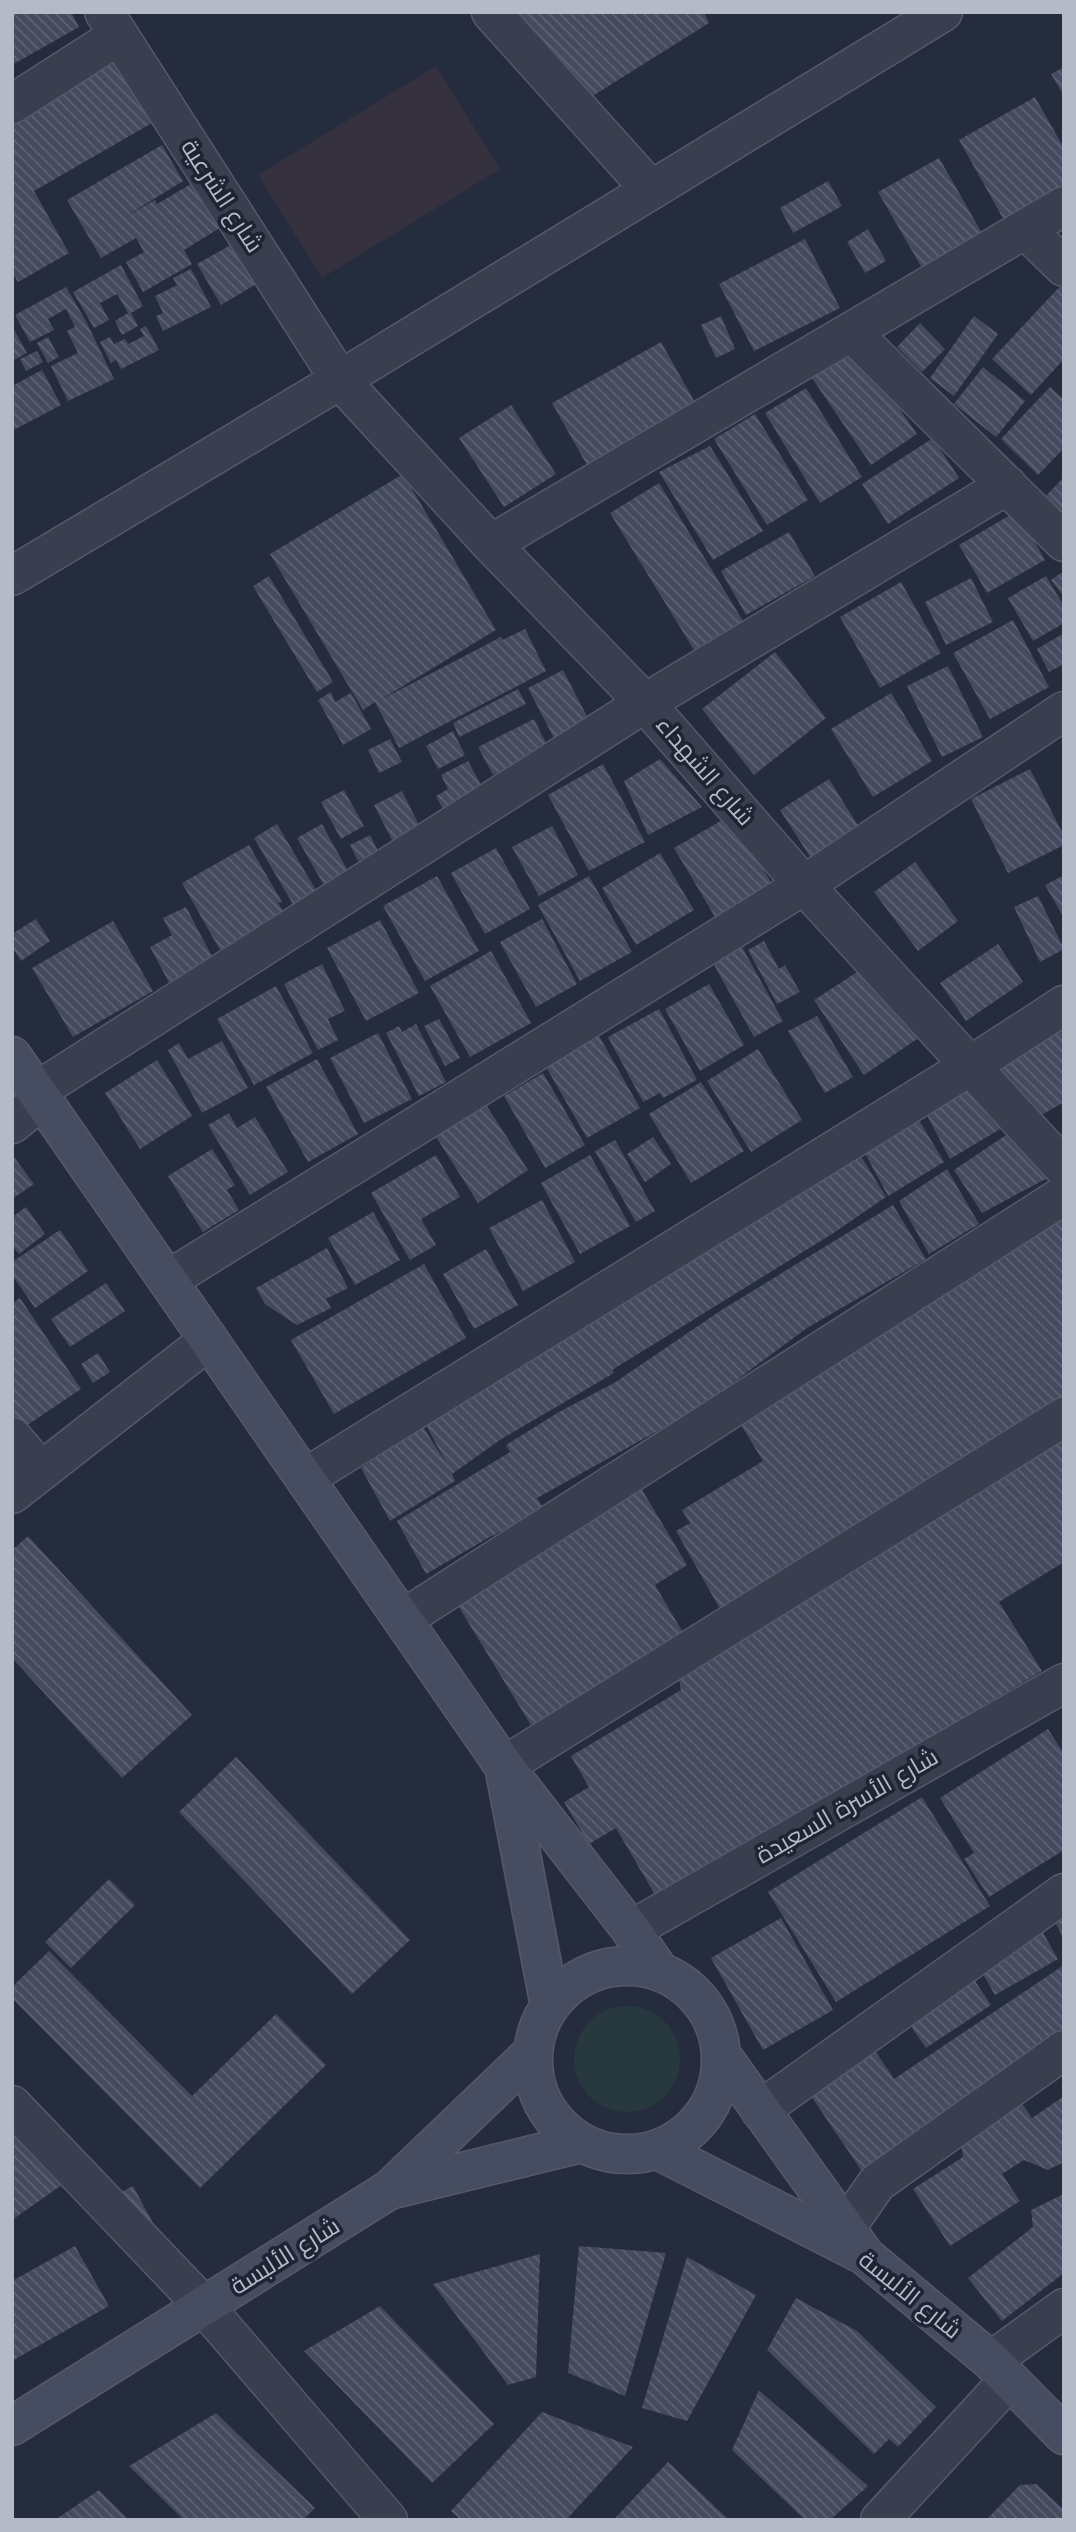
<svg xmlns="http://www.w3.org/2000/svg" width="1076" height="2532" viewBox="0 0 1076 2532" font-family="Arial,Cairo,sans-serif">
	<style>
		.medical { fill: #35313f }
		.grass { fill: #27383f }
		.building { fill: url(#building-back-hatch) }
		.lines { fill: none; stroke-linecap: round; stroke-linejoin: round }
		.street-casing { stroke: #545a69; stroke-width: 41 }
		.secondary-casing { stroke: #545a69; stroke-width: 41 }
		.street { stroke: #393f4e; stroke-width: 38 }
		.secondary { stroke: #474d61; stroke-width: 38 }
		.labels { text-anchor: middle; stroke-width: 7; stroke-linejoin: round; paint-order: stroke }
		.street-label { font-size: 24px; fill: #b5bac9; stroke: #1e2433 }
	</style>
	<defs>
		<pattern id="building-back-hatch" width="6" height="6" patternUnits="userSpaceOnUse" patternTransform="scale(1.75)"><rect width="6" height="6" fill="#444b5f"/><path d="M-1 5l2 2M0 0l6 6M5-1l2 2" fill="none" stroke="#5d6375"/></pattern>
	</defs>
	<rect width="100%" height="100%" fill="#252c3e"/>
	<!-- medical -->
	<path class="medical" d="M 436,66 L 500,169 L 322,278 L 258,175 Z"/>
	<!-- grass -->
	<path class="grass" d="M574 2059a53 53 0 1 1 106 0a53 53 0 1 1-106 0Z"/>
	<!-- building -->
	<path class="building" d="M 12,12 L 71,12 L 79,27 L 12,65 Z
		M 513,12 L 704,12 L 709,23 L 591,97 Z
		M 106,43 L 152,123 L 34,191 L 69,253 L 18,282 L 12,272 L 12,97 Z
		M 1064,67 L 1064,96 L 1051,74 Z
		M 1035,97 L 1064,148 L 1064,187 L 1004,220 L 959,140 Z
		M 162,145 L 183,181 L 123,218 L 155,200 L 157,204 L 196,181 L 223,226 L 184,250 L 192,264 L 143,292 L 126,262 L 144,252 L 136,238 L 101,258 L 67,200 Z
		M 939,158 L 982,233 L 922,268 L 878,192 Z
		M 828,181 L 842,206 L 793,233 L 780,208 Z
		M 868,229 L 886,261 L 865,273 L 847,242 Z
		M 805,239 L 840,308 L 754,351 L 719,284 Z
		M 236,242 L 260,282 L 221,305 L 197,264 Z
		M 121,265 L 143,306 L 131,313 L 138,326 L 122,335 L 115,321 L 128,313 L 117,294 L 100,303 L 109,320 L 94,328 L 73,292 Z
		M 191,269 L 211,307 L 163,331 L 156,316 L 163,313 L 155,296 L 177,285 L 173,278 Z
		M 1064,282 L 1064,359 L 1031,395 L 992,359 Z
		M 66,287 L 86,321 L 114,379 L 68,401 L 51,366 L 78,353 L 67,331 L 75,327 L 66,309 L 48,319 L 54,330 L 30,342 L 15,315 Z
		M 721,316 L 735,349 L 716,358 L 701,325 Z
		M 974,316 L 998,334 L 954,396 L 930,378 Z
		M 920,323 L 945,349 L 922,372 L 897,347 Z
		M 12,326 L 27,353 L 12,361 Z
		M 146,326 L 159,350 L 121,369 L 116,360 L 111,363 L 100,342 L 110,337 L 114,344 L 125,339 L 128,344 L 144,336 L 140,329 Z
		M 48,337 L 59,357 L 48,363 L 37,343 Z
		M 661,342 L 697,406 L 588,467 L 552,403 Z
		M 857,347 L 917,434 L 871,465 L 812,378 Z
		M 37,351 L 43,362 L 26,371 L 20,359 Z
		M 983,367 L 1025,401 L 996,437 L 954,404 Z
		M 42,370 L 61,405 L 12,431 L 12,386 Z
		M 1050,387 L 1064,400 L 1064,448 L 1038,475 L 1001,439 Z
		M 806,388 L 862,477 L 820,503 L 765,413 Z
		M 511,405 L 556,474 L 504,507 L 459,438 Z
		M 755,414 L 808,500 L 767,525 L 714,439 Z
		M 933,438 L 959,478 L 888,524 L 862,484 Z
		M 710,446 L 763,531 L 713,560 L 659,472 Z
		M 403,474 L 496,630 L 380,700 L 501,637 L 502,640 L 525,629 L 546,671 L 399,748 L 375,702 L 363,710 L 270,554 Z
		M 1064,477 L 1064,522 L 1041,501 Z
		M 659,483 L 743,621 L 694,650 L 610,513 Z
		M 1017,511 L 1045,560 L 987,593 L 959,545 Z
		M 789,532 L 815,576 L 746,615 L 721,571 Z
		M 1064,571 L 1064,597 L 1051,580 Z
		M 269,576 L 333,682 L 317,692 L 253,586 Z
		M 1046,576 L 1064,606 L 1064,623 L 1033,641 L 1008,598 Z
		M 971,578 L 993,622 L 946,645 L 925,602 Z
		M 901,582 L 941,653 L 880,688 L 840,617 Z
		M 1013,620 L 1049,687 L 990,719 L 953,653 Z
		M 1064,633 L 1064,664 L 1049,672 L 1037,649 Z
		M 775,652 L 826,718 L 754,775 L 702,709 Z
		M 948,666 L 983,737 L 942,757 L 907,686 Z
		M 563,670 L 592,726 L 557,744 L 528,688 Z
		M 518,689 L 526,704 L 459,737 L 453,723 Z
		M 331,692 L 335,702 L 351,693 L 371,729 L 343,745 L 318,700 Z
		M 891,693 L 932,761 L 873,797 L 831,729 Z
		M 534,719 L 548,747 L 493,775 L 478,747 Z
		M 453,731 L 465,755 L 438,769 L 426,746 Z
		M 390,739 L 402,762 L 379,773 L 368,750 Z
		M 660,759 L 702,807 L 648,835 L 624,781 Z
		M 468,761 L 488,798 L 448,819 L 436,796 L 448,789 L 441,775 Z
		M 603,764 L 645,842 L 589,871 L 548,795 Z
		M 1030,769 L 1064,836 L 1064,845 L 1008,873 L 971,799 Z
		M 829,779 L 860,829 L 812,860 L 780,810 Z
		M 344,790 L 364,826 L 341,839 L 321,802 Z
		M 402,791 L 420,827 L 392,840 L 374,805 Z
		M 731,815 L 775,889 L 718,922 L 674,848 Z
		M 277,824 L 320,897 L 297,911 L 254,838 Z
		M 322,824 L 350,875 L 326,889 L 297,838 Z
		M 552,826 L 578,875 L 539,896 L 512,847 Z
		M 370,835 L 378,851 L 358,861 L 350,845 Z
		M 249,845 L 282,902 L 278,903 L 284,913 L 220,950 L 182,883 Z
		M 496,848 L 530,909 L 485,934 L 451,873 Z
		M 660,853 L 694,910 L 636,945 L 602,888 Z
		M 915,862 L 958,921 L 918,951 L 874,892 Z
		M 1064,875 L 1064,918 L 1045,885 Z
		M 437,876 L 479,951 L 425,981 L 383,906 Z
		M 589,876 L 632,952 L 580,981 L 538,905 Z
		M 1038,896 L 1064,949 L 1040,962 L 1014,907 Z
		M 186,907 L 217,966 L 173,990 L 150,947 L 172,935 L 163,918 Z
		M 36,919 L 50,941 L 21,961 L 12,947 L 12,934 Z
		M 542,919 L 577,984 L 536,1007 L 500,942 Z
		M 380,920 L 419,993 L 366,1021 L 327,948 Z
		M 113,921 L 153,991 L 73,1037 L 32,968 Z
		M 764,941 L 779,969 L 785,965 L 800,992 L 777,1004 L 748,950 Z
		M 998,944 L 1023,982 L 966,1021 L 940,983 Z
		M 742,947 L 783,1021 L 754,1037 L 713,963 Z
		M 491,951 L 531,1023 L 470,1057 L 430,986 Z
		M 871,963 L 920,1037 L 864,1075 L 814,1000 Z
		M 322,964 L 345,1011 L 328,1019 L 338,1040 L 318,1050 L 284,984 Z
		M 709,984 L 744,1045 L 700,1071 L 665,1009 Z
		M 276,986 L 313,1053 L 254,1085 L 217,1019 Z
		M 659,1009 L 697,1080 L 663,1098 L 660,1093 L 643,1102 L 608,1037 Z
		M 817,1016 L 853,1077 L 825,1093 L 788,1031 Z
		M 439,1019 L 460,1058 L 445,1066 L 424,1026 Z
		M 416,1024 L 446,1082 L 419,1096 L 386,1033 L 399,1026 L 402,1032 Z
		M 1064,1025 L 1064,1102 L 1038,1117 L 999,1069 Z
		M 378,1033 L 412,1099 L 364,1123 L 330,1058 Z
		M 599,1036 L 640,1108 L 587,1138 L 546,1067 Z
		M 222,1041 L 248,1088 L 202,1113 L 168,1050 L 179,1043 L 188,1059 Z
		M 758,1049 L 802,1120 L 751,1152 L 707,1081 Z
		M 317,1059 L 358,1134 L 308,1162 L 266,1087 Z
		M 157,1060 L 192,1116 L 140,1149 L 105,1093 Z
		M 543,1073 L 585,1145 L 545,1168 L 504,1096 Z
		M 701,1082 L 744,1151 L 691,1183 L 649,1114 Z
		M 963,1082 L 1007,1125 L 950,1159 L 922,1106 Z
		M 483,1100 L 528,1170 L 478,1203 L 433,1132 Z
		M 913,1110 L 944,1162 L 888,1196 L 860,1144 Z
		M 229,1113 L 237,1128 L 255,1117 L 288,1172 L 250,1195 L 208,1125 Z
		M 1009,1133 L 1053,1175 L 982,1213 L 954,1170 Z
		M 653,1137 L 671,1164 L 645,1182 L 627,1154 Z
		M 615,1140 L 655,1211 L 636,1222 L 595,1151 Z
		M 855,1146 L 886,1197 L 832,1234 L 612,1370 L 614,1373 L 500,1440 L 452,1474 L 455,1481 L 390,1521 L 361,1468 L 423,1427 L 447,1464 L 421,1416 Z
		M 212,1149 L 235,1185 L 227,1190 L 239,1210 L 203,1232 L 168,1176 Z
		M 436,1155 L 460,1197 L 421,1219 L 436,1245 L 410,1260 L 371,1193 Z
		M 590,1155 L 630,1226 L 580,1254 L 541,1183 Z
		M 14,1157 L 34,1184 L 12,1199 L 12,1158 Z
		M 947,1169 L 979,1224 L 929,1254 L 899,1201 Z
		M 542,1200 L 575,1262 L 523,1291 L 489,1228 Z
		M 893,1205 L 926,1259 L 807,1328 L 699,1408 L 537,1498 L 545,1510 L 488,1538 L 426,1574 L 397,1521 L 510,1452 L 506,1445 L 559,1412 L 614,1383 L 723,1309 Z
		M 26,1207 L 45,1234 L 19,1254 L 12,1245 L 12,1217 Z
		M 1064,1211 L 1064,1397 L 720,1609 L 676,1531 L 690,1523 L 682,1510 L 763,1461 L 738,1420 Z
		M 373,1212 L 400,1260 L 355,1285 L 328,1238 Z
		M 60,1230 L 88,1271 L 35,1308 L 12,1275 L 12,1262 Z
		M 327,1248 L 348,1288 L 326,1299 L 331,1308 L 297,1325 L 265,1304 L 256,1288 Z
		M 486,1249 L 518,1305 L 474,1329 L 443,1274 Z
		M 424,1264 L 466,1338 L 334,1414 L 291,1340 Z
		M 106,1283 L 125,1311 L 70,1347 L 51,1319 Z
		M 20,1298 L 81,1389 L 23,1428 L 12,1413 L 12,1303 Z
		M 98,1353 L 110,1372 L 93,1383 L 81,1364 Z
		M 1064,1437 L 1064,1562 L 999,1602 L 1042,1671 L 658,1900 L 616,1828 L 589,1844 L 564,1802 L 589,1787 L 571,1756 L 681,1690 L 678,1673 Z
		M 641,1488 L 687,1565 L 655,1585 L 685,1636 L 532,1727 L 454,1599 Z
		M 28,1536 L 192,1715 L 122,1778 L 12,1658 L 12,1550 Z
		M 1048,1729 L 1064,1754 L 1064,1850 L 989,1897 L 964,1859 L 974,1853 L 940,1798 Z
		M 236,1757 L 410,1940 L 352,1994 L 179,1812 Z
		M 922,1797 L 990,1906 L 836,2002 L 768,1892 Z
		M 109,1879 L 135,1905 L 71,1968 L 45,1942 Z
		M 1064,1912 L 1064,1939 L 1053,1918 Z
		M 781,1918 L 833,2010 L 763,2050 L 711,1958 Z
		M 1042,1931 L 1058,1959 L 995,1995 L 979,1967 Z
		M 49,1951 L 192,2096 L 276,2014 L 326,2065 L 200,2188 L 12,1998 L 12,1987 Z
		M 1064,1965 L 1064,2038 L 863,2173 L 809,2093 L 874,2049 L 894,2079 Z
		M 971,1975 L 991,2005 L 926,2048 L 905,2018 Z
		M 1064,2096 L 1064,2162 L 1048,2170 L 1024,2160 L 1002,2174 L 1020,2201 L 950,2246 L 913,2189 L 963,2157 L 961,2142 L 1020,2101 L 1032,2118 Z
		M 12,2117 L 76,2175 L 12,2220 Z
		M 133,2186 L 153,2223 L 140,2230 L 120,2193 Z
		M 1064,2194 L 1064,2273 L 1002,2321 L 968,2278 L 1033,2227 L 1031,2210 Z
		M 75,2246 L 109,2306 L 12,2361 L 12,2281 Z
		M 579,2246 L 666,2253 L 625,2396 L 568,2373 Z
		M 540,2254 L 536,2377 L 508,2385 L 433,2284 Z
		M 687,2257 L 756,2295 L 687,2421 L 642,2408 Z
		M 796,2298 L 857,2331 L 936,2407 L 898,2447 L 889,2439 L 874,2454 L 767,2350 Z
		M 380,2306 L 494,2424 L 432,2483 L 304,2351 Z
		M 759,2390 L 868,2486 L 830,2520 L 805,2520 L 732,2450 Z
		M 542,2412 L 633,2447 L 566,2520 L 461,2520 L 451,2511 Z
		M 216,2413 L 315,2508 L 303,2520 L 184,2520 L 129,2466 Z
		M 668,2462 L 729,2520 L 618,2520 L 616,2517 Z
		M 1036,2484 L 1064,2510 L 1064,2520 L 986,2520 L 1020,2485 Z
		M 99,2490 L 129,2520 L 55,2520 Z"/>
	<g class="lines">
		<!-- street casing -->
		<g class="street-casing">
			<path id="street" d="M 104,12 L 340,380 L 491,544 L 645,703 L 804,885 L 1064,1168
				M 491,12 L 651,190
				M 12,104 L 118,36
				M 1025,229 L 1064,267
				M 851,332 L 1064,542
				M 491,544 L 1064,206
				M 12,576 L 340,380 L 943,12
				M 37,1091 L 645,703 L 1007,485
				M 12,1124 L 43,1099
				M 168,1280 L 804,885 L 1064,711
				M 12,1437 L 41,1471
				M 305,1478 L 970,1066 L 1064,1005
				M 12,1494 L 209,1340
				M 403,1619 L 1064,1195
				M 504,1766 L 1064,1417
				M 631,1930 L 1064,1683
				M 12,2105 L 204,2306 L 388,2520
				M 760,2110 L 1064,1893
				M 845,2229 L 877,2183 L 1064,2050
				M 991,2361 L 1064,2308
				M 880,2520 L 1009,2380"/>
		</g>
		<!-- secondary casing -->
		<g class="secondary-casing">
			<path id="secondary" d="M 12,1056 L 504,1766 L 631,1930 L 660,1972
				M 505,1771 L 550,2006
				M533 2060a94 94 0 1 1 188 0a94 94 0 1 1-188 0Z
				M 722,2056 L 861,2250
				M 658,2150 L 864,2255 L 991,2361 L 1064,2435
				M 390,2189 L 533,2052
				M 12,2426 L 389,2190 L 581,2143"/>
		</g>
		<!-- street -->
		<use href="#street" class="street"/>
		<!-- secondary -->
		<use href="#secondary" class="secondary"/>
	</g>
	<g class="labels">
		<!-- street labels -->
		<g class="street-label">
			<text transform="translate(222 196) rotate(57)" y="8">شارع الشرعية</text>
			<text transform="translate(705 771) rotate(49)" y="8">شارع الشهداء</text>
			<text transform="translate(847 1806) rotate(-30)" y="8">شارع الأسرة السعيدة</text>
			<text transform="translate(285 2256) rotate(-32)" y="8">شارع الألبسة</text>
			<text transform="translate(910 2295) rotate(39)" y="8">شارع الألبسة</text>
		</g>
	</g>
	<!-- border -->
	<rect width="1076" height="2532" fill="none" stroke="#b5bac9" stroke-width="28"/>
</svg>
